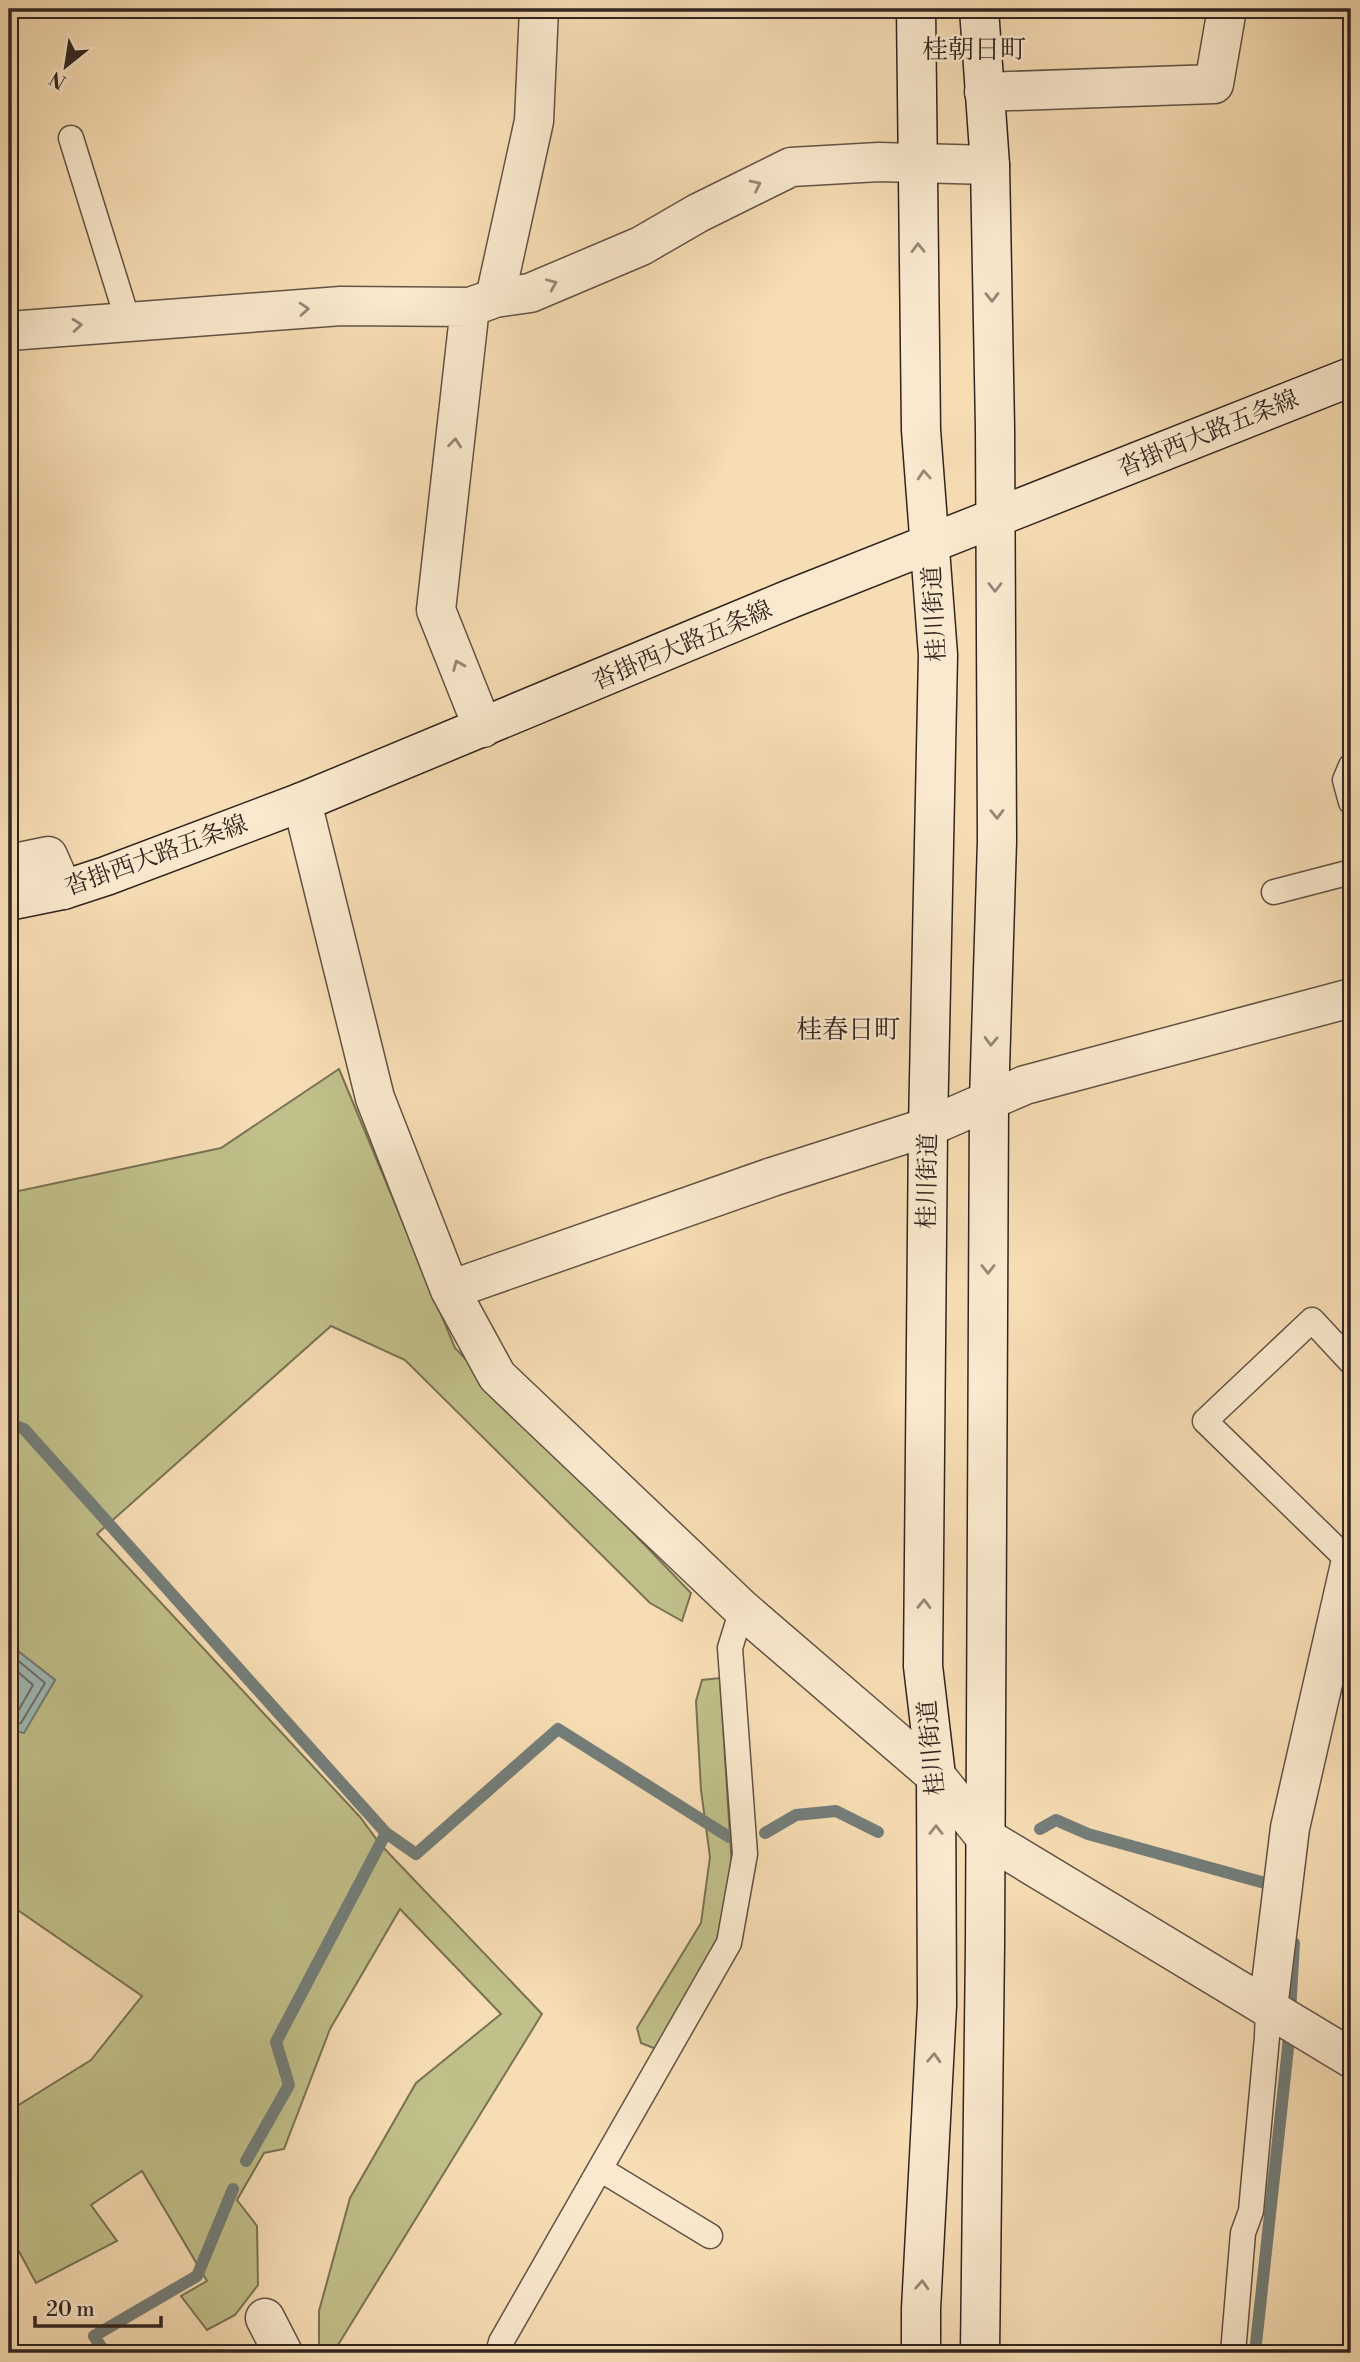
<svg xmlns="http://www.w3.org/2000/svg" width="1360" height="2362" viewBox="0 0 1360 2362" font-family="'Libre Bodoni','Noto Serif JP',serif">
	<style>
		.green { fill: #c1c08a; stroke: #797255; stroke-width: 2 }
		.water { fill: #9fbab6; stroke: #737e7a; stroke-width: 2 }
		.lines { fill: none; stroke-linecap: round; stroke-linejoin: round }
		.shore { stroke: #68706b; stroke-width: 2 }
		.stream { stroke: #737e7a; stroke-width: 12 }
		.lane-casing { stroke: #625345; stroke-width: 27 }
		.street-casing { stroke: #625345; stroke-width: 41 }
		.secondary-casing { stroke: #312520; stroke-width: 41 }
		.lane { stroke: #fae9ce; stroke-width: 24 }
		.street { stroke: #fae9ce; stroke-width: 38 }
		.secondary { stroke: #fae9ce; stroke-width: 38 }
		.oneway { stroke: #968777 }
		.labels { text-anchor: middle; stroke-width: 5; stroke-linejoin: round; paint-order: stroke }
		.street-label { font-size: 24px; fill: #312520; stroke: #fae9ce }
		.neighbourhood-label { font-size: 26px; fill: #312520; stroke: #fae9ce }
	</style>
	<rect width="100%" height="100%" fill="#f7ddb4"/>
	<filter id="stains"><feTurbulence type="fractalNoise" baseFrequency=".00286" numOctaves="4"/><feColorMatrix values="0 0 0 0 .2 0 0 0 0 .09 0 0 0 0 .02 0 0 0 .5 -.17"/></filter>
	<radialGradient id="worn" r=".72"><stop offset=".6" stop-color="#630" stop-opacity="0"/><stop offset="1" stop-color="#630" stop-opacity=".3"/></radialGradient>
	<!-- green -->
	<path class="green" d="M 339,1069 L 455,1348 L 691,1593 L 682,1621 L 650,1603 L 405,1360 L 331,1326 L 97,1534 L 360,1817 L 380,1844 L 542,2014 L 333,2353 L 319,2353 L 319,2311 L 350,2198 L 416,2083 L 501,2014 L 400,1909 L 330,2029 L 284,2149 L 264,2153 L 237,2200 L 257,2226 L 258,2285 L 235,2315 L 207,2330 L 181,2296 L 207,2281 L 142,2171 L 91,2205 L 117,2241 L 36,2283 L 9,2233 L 9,2111 L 91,2060 L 142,1996 L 9,1904 L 9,1730 L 24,1732 L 55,1680 L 9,1644 L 9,1193 L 221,1148 Z
		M 720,1678 L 732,1868 L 718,1944 L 656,2049 L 641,2043 L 637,2028 L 701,1923 L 710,1857 L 701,1790 L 696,1701 L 702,1680 Z"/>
	<!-- water -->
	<path class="water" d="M 9,1644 L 55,1680 L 24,1733 L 9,1730 Z"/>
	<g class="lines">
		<!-- shore -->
		<path class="shore" d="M 9,1653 L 45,1683 L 21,1723 L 9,1723
			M 9,1664 L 33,1685 L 17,1713 L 9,1714"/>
		<!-- stream -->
		<path class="stream" d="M 9,1424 L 24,1429 L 386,1833 L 276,2042 L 289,2085 L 246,2161
			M 1040,1829 L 1056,1820 L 1088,1834 L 1279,1887
			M 386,1833 L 416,1854 L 558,1729 L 729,1837
			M 765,1833 L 796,1815 L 836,1811 L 878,1832
			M 105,2353 L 94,2336 L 197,2276 L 233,2189
			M 1255,2353 L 1288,2048 L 1294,1943"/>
		<!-- lane casing -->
		<g class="lane-casing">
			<path id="lane" d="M 71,138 L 128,321
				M 1351,766 L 1345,780 L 1351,802
				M 1274,892 L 1351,872
				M 1351,1563 L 1205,1421 L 1312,1320 L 1351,1362
				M 600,2169 L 710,2236
				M 498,2353 L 501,2342 L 729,1943 L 745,1854 L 730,1648 L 742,1609
				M 1233,2353 L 1243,2233 L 1251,2211 L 1267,2037 L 1268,2008"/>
		</g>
		<!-- street casing -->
		<g class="street-casing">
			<path id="street" d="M 984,92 L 1214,84 L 1227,9
				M 495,298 L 534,121 L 539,9
				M 470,307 L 436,610 L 483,728
				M 9,331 L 341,306 L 470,307 L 495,298 L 530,293 L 641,246 L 698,213 L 791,167 L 879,162 L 990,165
				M 302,802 L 375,1098 L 450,1290 L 497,1376 L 742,1609 L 936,1776 L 985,1837 L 1351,2058
				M 9,864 L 48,856 L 63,890
				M 450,1290 L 772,1177 L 928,1127 L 1025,1085 L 1351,998
				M 1268,2008 L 1290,1828 L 1351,1560
				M 265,2318 L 283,2353"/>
		</g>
		<!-- secondary casing -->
		<g class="secondary-casing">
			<path id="secondary" d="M 916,9 L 921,430 L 938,655 L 928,1127 L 923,1666 L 936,1776 L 937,2005 L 921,2309 L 921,2353
				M 979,9 L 990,165 L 995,428 L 997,841 L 989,1101 L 985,1945 L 980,2353
				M 9,901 L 63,890 L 106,876 L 302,802 L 790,599 L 1351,377"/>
		</g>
		<!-- lane -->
		<use href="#lane" class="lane"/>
		<!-- street -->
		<use href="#street" class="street"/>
		<!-- secondary -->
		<use href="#secondary" class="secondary"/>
	</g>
	<!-- one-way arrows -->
	<defs><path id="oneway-chevron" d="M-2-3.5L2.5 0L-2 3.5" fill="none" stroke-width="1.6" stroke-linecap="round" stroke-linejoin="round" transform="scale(1.75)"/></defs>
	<g class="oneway">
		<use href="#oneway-chevron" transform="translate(756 185) rotate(-26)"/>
		<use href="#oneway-chevron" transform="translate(918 248) rotate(-91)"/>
		<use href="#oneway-chevron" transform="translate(552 284) rotate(-23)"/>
		<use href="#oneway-chevron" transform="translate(992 297) rotate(89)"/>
		<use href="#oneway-chevron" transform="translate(304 309) rotate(-4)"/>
		<use href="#oneway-chevron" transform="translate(77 325) rotate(-5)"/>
		<use href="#oneway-chevron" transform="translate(455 443) rotate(-84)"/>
		<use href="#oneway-chevron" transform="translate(924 475) rotate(-94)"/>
		<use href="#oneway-chevron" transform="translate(995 587) rotate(90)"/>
		<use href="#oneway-chevron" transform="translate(458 665) rotate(-112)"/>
		<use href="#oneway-chevron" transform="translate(997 814) rotate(89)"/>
		<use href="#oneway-chevron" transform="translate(991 1041) rotate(92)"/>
		<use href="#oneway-chevron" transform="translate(988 1269) rotate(90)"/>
		<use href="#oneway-chevron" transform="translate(924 1604) rotate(-89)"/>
		<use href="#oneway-chevron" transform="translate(936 1830) rotate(-90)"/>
		<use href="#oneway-chevron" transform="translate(934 2058) rotate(-87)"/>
		<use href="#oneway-chevron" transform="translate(922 2285) rotate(-87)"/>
	</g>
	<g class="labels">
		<!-- street labels -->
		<g class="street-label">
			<text transform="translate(1208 433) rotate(-22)" y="8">沓掛西大路五条線</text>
			<text transform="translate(934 614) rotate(-93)" y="8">桂川街道</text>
			<text transform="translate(682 645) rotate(-23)" y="8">沓掛西大路五条線</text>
			<text transform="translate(156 855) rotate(-20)" y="8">沓掛西大路五条線</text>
			<text transform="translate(927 1181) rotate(-89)" y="8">桂川街道</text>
			<text transform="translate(931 1748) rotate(-95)" y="8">桂川街道</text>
		</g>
		<!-- neighbourhood labels -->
		<g class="neighbourhood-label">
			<text x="974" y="58">桂朝日町</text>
			<text x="848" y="1038">桂春日町</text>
		</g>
	</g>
	<!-- margin -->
	<rect width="1360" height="2362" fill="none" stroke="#f7ddb4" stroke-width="35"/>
	<rect x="10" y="10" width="1339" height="2341" fill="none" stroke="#312520" stroke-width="3.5"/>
	<rect x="18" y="18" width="1325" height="2327" fill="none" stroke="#312520" stroke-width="2"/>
	<!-- north arrow -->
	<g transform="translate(66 66) rotate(210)" stroke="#fae9ce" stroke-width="5" paint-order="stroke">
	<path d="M0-5L12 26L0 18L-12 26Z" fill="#312520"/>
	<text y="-10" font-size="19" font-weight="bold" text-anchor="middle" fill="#312520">N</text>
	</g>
	<!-- scale -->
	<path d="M35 2316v10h126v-10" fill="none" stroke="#312520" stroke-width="3.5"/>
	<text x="46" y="2316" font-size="21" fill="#312520" stroke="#fae9ce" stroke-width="5" paint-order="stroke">20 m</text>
	<rect width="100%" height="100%" filter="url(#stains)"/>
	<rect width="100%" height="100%" fill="url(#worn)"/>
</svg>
